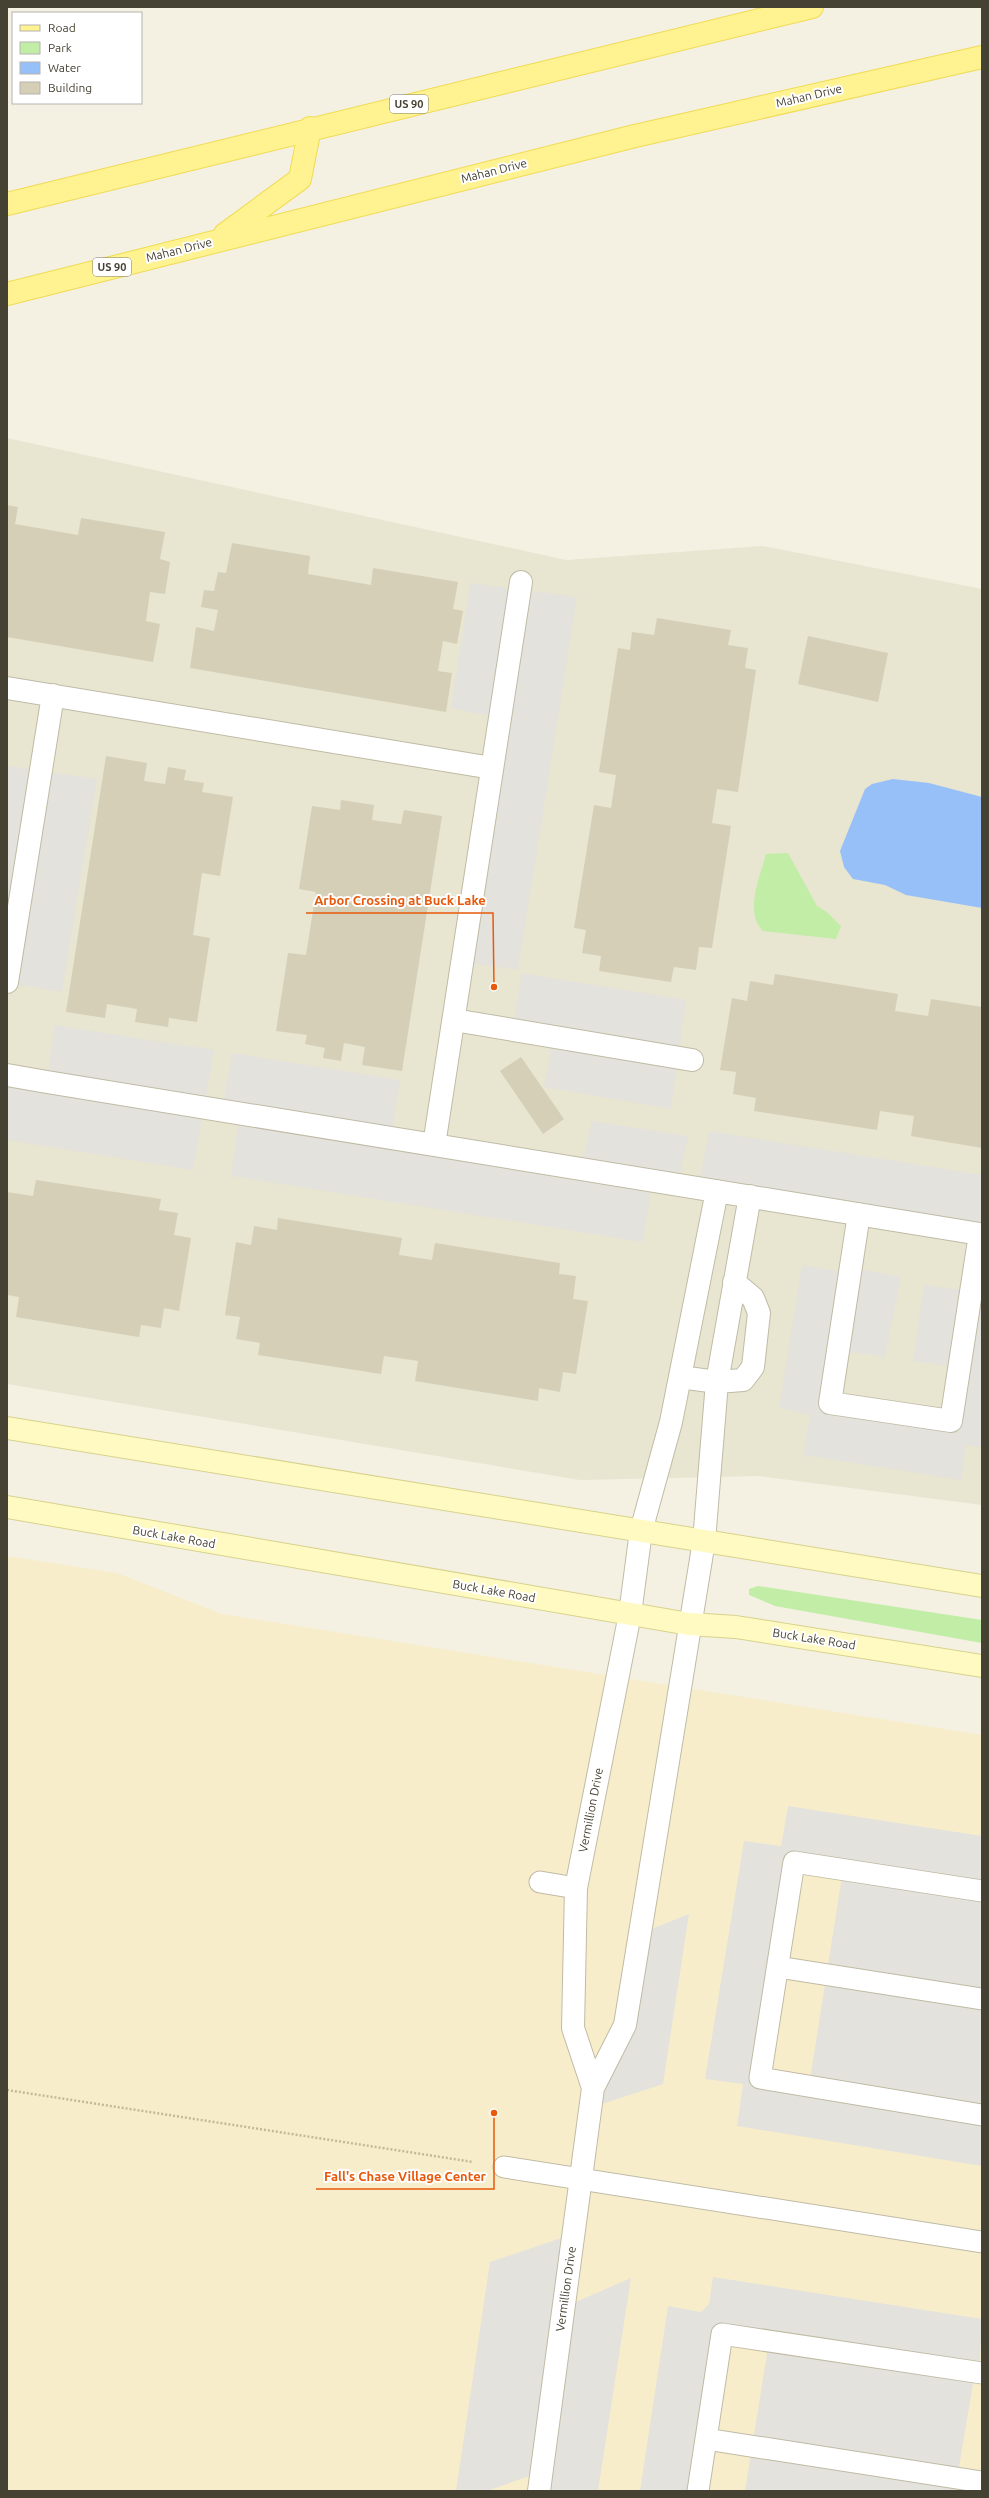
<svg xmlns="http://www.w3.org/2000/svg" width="989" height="2498" viewBox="0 0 989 2498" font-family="Ubuntu,sans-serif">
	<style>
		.residential { fill: #e8e5d0 }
		.commercial { fill: #f8edcb }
		.green { fill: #c1eda7 }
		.parking { fill: #e3e2dc; fill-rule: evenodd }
		.water { fill: #98c0f8 }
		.building { fill: #d6cfb7 }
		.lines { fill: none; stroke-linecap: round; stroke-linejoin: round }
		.service-casing { stroke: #c0bba5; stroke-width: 23 }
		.minor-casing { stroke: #c0bba5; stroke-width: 24 }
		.secondary-casing { stroke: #d8d28d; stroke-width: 24 }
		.primary-casing { stroke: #f0db54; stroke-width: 24 }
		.path { stroke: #c3ba94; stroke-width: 2.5; stroke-dasharray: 2 2; stroke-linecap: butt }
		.service { stroke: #fff; stroke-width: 21 }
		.minor { stroke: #fff; stroke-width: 22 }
		.secondary { stroke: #fffac1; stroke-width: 22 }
		.primary { stroke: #fff290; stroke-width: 22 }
		.labels { text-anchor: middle; stroke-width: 4; stroke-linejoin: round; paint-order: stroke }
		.shield { fill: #fff; stroke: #7e7b70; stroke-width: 1 }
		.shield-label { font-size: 11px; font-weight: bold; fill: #464233 }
		.street-label { font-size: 12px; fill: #464233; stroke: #fff }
		.leader { fill: none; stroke: #e8590c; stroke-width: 1.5 }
		.callout-dot { fill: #e8590c; stroke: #fff; stroke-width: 1.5 }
		.callout-label { font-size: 13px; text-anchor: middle; font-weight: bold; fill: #e8590c; stroke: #fff; stroke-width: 4; stroke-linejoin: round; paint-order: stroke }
	</style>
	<rect width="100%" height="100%" fill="#f4f1e3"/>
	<!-- residential -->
	<path class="residential" d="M 7,438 L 566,560 L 763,546 L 982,589 L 982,1505 L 759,1476 L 580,1480 L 7,1384 Z"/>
	<!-- commercial -->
	<path class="commercial" d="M 7,1556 L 117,1573 L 222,1614 L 982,1735 L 982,2491 L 7,2491 Z"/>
	<!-- green -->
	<path class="green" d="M 788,853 L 817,906 L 827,912 L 841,926 L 836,939 L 763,931 C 744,913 760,877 766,854 Z
		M 758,1586 L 982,1620 L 982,1643 L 775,1606 L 749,1595 L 749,1589 Z"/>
	<!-- parking -->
	<path class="parking" d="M 470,583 L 577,597 L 518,970 L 463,962 L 500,718 L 451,708 Z
		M 7,766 L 97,779 L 62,992 L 7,983 Z
		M 522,973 L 686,1000 L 671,1109 L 544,1087 L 553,1036 L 512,1030 Z
		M 54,1025 L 214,1050 L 193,1170 L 7,1140 L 7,1076 L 47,1082 Z
		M 232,1053 L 400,1080 L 391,1138 L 581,1169 L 592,1121 L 688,1136 L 678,1185 L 652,1181 L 643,1242 L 231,1176 L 240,1114 L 222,1111 Z
		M 709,1131 L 982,1175 L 982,1447 L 966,1445 L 961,1480 L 803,1455 L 810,1415 L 779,1408 L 802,1265 L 849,1273 L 851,1268 L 901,1277 L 885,1357 L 838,1350 L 830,1403 L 951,1421 L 959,1368 L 913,1361 L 924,1285 L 971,1291 L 980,1234 L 698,1188 Z
		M 788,1806 L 982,1836 L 982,2166 L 737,2126 L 743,2084 L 705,2079 L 744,1841 L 781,1846 ZM 795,1862 L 843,1870 L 809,2086 L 760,2078 Z
		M 689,1914 L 663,2084 L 590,2108 L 625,2025 L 639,1934 Z
		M 573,2234 L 564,2307 L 631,2278 L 598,2491 L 539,2491 L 541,2472 L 487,2491 L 456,2491 L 490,2262 Z
		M 713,2277 L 982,2319 L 979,2372 L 975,2372 L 955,2491 L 745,2491 L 769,2341 L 723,2334 L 698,2491 L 640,2491 L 668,2306 L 701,2312 L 709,2304 Z"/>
	<!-- water -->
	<path class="water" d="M 893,779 L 929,783 L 982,797 L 982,908 L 906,895 L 885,885 L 853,879 L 844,867 L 840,851 L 865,789 L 872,784 Z"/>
	<!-- building -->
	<path class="building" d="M 7,505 L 18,507 L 15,524 L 78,535 L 81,518 L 165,532 L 160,559 L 170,562 L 165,594 L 150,592 L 146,621 L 160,624 L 153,662 L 7,637 Z
		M 232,543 L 310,556 L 308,574 L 371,585 L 373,568 L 458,582 L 453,609 L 463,611 L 457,644 L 443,641 L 438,671 L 452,673 L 446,712 L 190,668 L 196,627 L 214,631 L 218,610 L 201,607 L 204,590 L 214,591 L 218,572 L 226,573 Z
		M 657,618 L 731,630 L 728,645 L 748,648 L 745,668 L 756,670 L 738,792 L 717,789 L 712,823 L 731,826 L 712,948 L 699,947 L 696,970 L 674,967 L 671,982 L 599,971 L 601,956 L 582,953 L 586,930 L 574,928 L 594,805 L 611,808 L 616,775 L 599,772 L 618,648 L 630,650 L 632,632 L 654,635 Z
		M 808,636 L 888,653 L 878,702 L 798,684 Z
		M 106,756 L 147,763 L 144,781 L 165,784 L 168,767 L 186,770 L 184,780 L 204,783 L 202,792 L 233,797 L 220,876 L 202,873 L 193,935 L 210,938 L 197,1022 L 169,1018 L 168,1027 L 135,1022 L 137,1009 L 107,1004 L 105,1018 L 66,1012 Z
		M 341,800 L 374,805 L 372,820 L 401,824 L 404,810 L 442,816 L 402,1071 L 362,1065 L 365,1047 L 344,1043 L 341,1061 L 323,1058 L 325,1048 L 305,1044 L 307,1035 L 276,1031 L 288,953 L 306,955 L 316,892 L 299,889 L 312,806 L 340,810 Z
		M 775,974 L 898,994 L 895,1011 L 928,1016 L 931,999 L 982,1007 L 982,1148 L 911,1136 L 914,1116 L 880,1111 L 877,1130 L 754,1111 L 756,1098 L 733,1094 L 736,1072 L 720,1070 L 732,998 L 747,1001 L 750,981 L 773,985 Z
		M 521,1057 L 564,1119 L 543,1134 L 500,1071 Z
		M 36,1180 L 161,1199 L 159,1210 L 178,1213 L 174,1235 L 191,1238 L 179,1311 L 164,1308 L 161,1328 L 141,1325 L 139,1337 L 16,1317 L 19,1297 L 7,1295 L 7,1192 L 33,1196 Z
		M 278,1218 L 402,1238 L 399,1255 L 432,1260 L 435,1243 L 560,1263 L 559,1274 L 576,1276 L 573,1299 L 588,1301 L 576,1374 L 563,1372 L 560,1392 L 539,1388 L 538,1401 L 415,1381 L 418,1361 L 384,1356 L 381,1374 L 258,1355 L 260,1343 L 236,1339 L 240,1317 L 225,1315 L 236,1242 L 251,1245 L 254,1226 L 277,1230 Z"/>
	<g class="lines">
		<!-- service casing -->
		<g class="service-casing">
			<path id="service" d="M 540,1882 L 576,1888
				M 982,1891 L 794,1862 L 760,2078 L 982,2115
				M 778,1967 L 982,1999
				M 504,2167 L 982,2242
				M 706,2439 L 982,2482
				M 698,2491 L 722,2334 L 982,2373"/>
		</g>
		<!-- minor casing -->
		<g class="minor-casing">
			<path id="minor" d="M 7,688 L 492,768
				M 7,982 L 53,695
				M 454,1020 L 692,1060
				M 7,1075 L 47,1082 L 980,1234 L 951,1421 L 830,1403 L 859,1214
				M 434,1145 L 521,582
				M 680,1377 L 717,1382 L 743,1380 L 753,1367 L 759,1313 L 753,1298 L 734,1282
				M 593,2088 L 573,2028 L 576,1888 L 630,1614 L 641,1531 L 671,1422 L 717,1191
				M 539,2491 L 593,2088 L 625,2025 L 704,1541 L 717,1382 L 750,1196"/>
		</g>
		<!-- secondary casing -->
		<g class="secondary-casing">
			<path id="secondary" d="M 7,1428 L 982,1586
				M 7,1507 L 689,1624 L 736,1627 L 982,1666"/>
		</g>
		<!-- primary casing -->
		<g class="primary-casing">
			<path id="primary" d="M 7,204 L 812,7
				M 225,234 L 300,179 L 310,128
				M 7,294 L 635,136 L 982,57"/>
		</g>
		<!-- path -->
		<path class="path" d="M 7,2090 L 473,2162"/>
		<!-- service -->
		<use href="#service" class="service"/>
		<!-- minor -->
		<use href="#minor" class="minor"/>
		<!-- secondary -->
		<use href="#secondary" class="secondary"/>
		<!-- primary -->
		<use href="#primary" class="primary"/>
	</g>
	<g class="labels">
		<!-- shield labels -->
		<g class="shield">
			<rect x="390" y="95" width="38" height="18" rx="3"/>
			<rect x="93" y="258" width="38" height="18" rx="3"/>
		</g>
		<g class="shield-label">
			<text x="409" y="108">US 90</text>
			<text x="112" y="271">US 90</text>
		</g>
		<!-- street labels -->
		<g class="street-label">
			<text transform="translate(809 96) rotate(-13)" y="4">Mahan Drive</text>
			<text transform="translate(494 171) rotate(-14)" y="4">Mahan Drive</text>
			<text transform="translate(179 250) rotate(-14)" y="4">Mahan Drive</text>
			<text transform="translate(174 1537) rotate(10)" y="4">Buck Lake Road</text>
			<text transform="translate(494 1591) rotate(10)" y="4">Buck Lake Road</text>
			<text transform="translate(814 1639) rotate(9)" y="4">Buck Lake Road</text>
			<text transform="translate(591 1810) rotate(-79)" y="4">Vermillion Drive</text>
			<text transform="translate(566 2289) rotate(-82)" y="4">Vermillion Drive</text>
		</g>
	</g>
	<!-- callouts -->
	<path class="leader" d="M494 987L493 913H306M494 2113L494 2189H316"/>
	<g class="callout-dot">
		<circle cx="494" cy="987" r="4"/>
		<circle cx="494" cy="2113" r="4"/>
	</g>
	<g class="callout-label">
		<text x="400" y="905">Arbor Crossing at Buck Lake</text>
		<text x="405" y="2181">Fall's Chase Village Center</text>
	</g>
	<!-- border -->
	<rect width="989" height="2498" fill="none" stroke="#464233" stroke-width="16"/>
	<!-- legend -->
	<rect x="12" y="12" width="130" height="92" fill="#ffffff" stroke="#b5b3ad"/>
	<rect x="20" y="25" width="20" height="6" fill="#fff290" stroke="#b5b3ad"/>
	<text x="48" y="32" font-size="12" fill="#464233">Road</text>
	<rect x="20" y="42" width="20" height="12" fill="#c1eda7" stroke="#b5b3ad"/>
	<text x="48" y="52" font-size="12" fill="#464233">Park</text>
	<rect x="20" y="62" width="20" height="12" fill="#98c0f8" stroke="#b5b3ad"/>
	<text x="48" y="72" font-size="12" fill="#464233">Water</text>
	<rect x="20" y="82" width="20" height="12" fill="#d6cfb7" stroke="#b5b3ad"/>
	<text x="48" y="92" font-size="12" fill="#464233">Building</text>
</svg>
